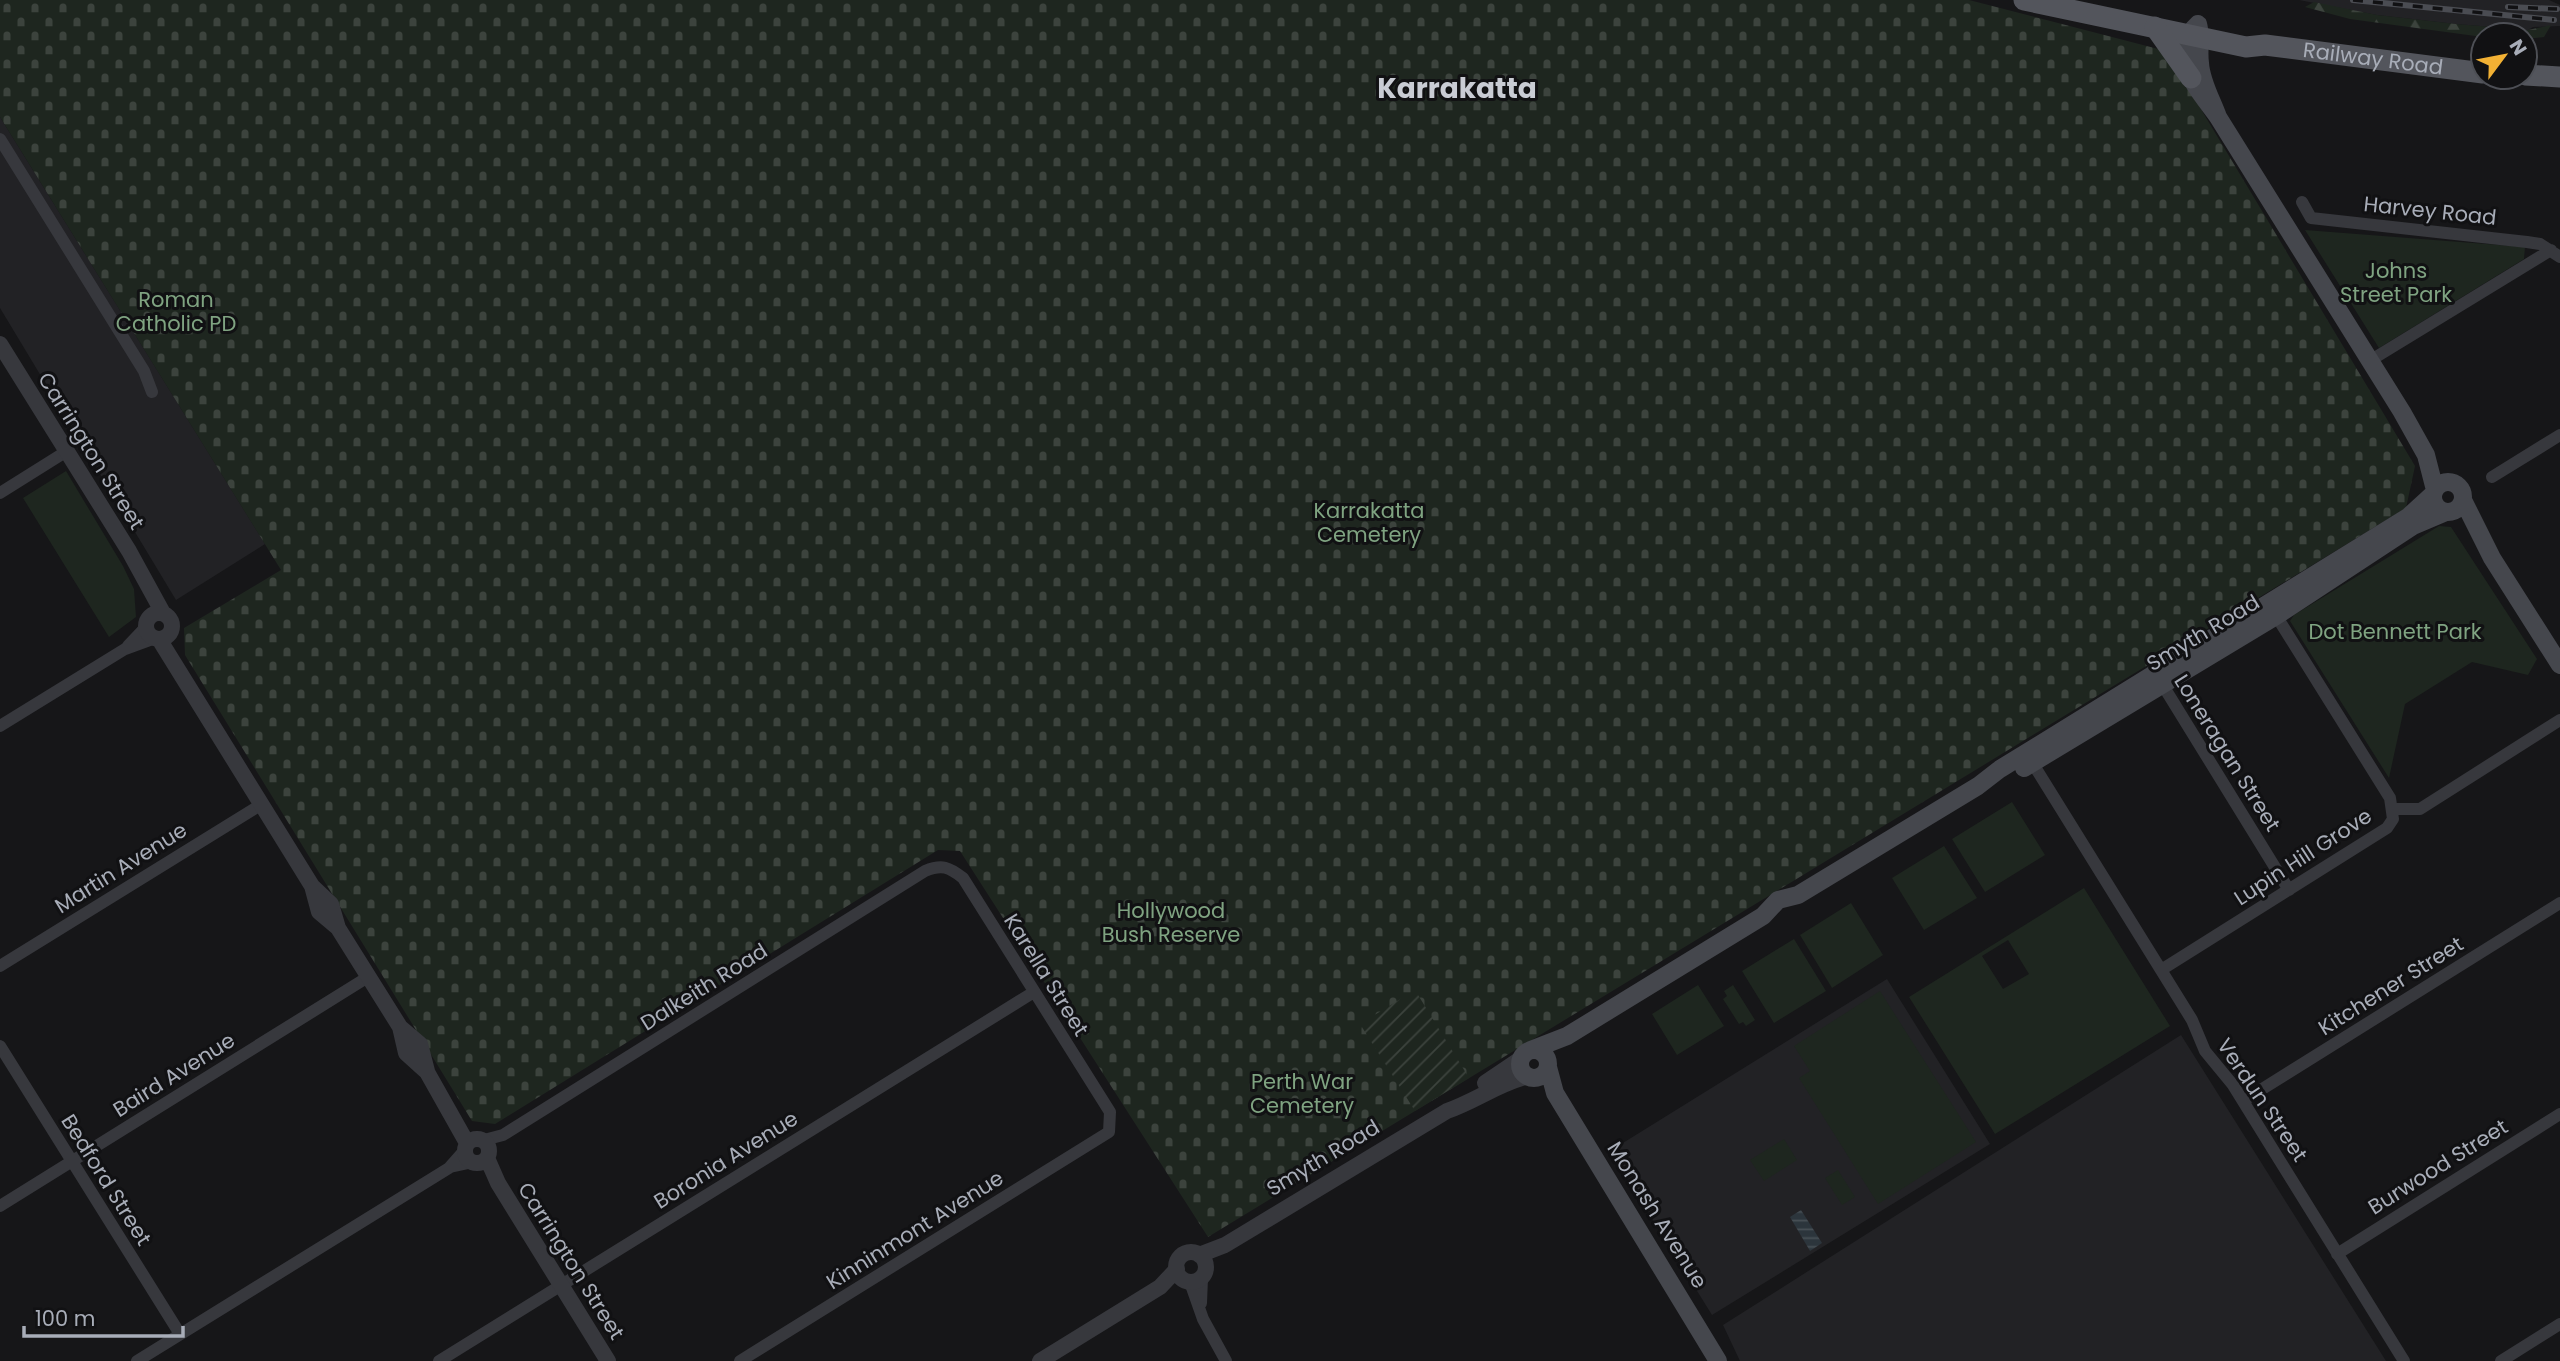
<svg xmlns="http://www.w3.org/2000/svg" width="2560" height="1361" viewBox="0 0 2560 1361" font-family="Poppins,sans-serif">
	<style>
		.built { fill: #222225 }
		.green { fill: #1e261f; fill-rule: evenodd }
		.forest { fill: url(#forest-firs) }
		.cemetery { fill: url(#cemetery-stones) }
		.garden { fill: url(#garden-furrows) }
		.water { fill: url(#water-rules) }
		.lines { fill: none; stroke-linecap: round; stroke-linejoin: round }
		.minor { stroke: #37383d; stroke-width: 12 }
		.tertiary { stroke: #37383d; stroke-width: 16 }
		.secondary { stroke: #45474d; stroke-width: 18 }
		.primary { stroke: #53555c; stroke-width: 21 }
		.rail-casing { stroke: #4a4c52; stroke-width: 6 }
		.rail { stroke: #111113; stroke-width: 3.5; stroke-dasharray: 10; stroke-linecap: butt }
		.labels { text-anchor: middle; stroke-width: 6; stroke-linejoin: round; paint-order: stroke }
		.street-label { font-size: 21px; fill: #a8adb8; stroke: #111113 }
		.park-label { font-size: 21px; fill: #7fa381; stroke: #111113 }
		.district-label { font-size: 28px; font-weight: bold; fill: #c9ccd4; stroke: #111113 }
	</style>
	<defs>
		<pattern id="forest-firs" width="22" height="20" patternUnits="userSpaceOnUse" patternTransform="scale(1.75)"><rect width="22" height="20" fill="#1e261f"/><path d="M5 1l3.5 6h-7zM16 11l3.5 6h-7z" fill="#3c433d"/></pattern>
		<pattern id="cemetery-stones" width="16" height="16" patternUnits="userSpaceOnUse" patternTransform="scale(1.75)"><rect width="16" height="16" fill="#1e261f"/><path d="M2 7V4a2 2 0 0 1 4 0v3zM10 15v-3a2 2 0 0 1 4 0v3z" fill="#3c433d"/></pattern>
		<pattern id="garden-furrows" width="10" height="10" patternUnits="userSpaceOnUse" patternTransform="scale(1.75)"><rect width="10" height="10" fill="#1e261f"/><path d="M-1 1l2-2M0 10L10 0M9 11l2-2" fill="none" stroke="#3c433d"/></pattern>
		<pattern id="water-rules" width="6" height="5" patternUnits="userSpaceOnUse" patternTransform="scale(1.75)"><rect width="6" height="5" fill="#2c353c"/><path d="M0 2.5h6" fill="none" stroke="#485056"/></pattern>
	</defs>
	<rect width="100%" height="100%" fill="#161618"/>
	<!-- built -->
	<path class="built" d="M 2299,0 L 2549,0 L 2560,5 L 2560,26 L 2533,27 L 2528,30 L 2456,24 L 2377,15 Z
		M 0,117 L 265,544 L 176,600 L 0,308 Z
		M 1887,979 L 1990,1144 L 1712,1315 L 1610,1151 Z
		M 2181,1035 L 2386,1361 L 1740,1361 L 1723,1325 Z"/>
	<!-- green -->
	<path class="green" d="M 2305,230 L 2525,247 L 2524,259 L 2379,348 Z
		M 66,471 L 123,566 L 134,589 L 136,617 L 109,637 L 23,498 Z
		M 2439,526 L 2451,527 L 2537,659 L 2528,675 L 2472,662 L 2405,704 L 2389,778 L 2290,621 L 2294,615 Z
		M 2012,802 L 2045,855 L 1985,892 L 1952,839 Z
		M 1944,846 L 1977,898 L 1924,930 L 1892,878 Z
		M 2084,888 L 2170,1026 L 1995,1134 L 1909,997 ZM 2008,940 L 2029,974 L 2003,989 L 1982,956 Z
		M 1851,903 L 1883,955 L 1832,988 L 1800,935 Z
		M 1794,939 L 1826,991 L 1774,1023 L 1742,971 Z
		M 1698,985 L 1724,1026 L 1677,1055 L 1652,1014 Z
		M 1733,985 L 1755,1020 L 1746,1026 L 1743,1022 L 1739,1024 L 1723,999 L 1727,996 L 1724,991 Z
		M 1880,991 L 1976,1142 L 1878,1204 L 1799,1078 L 1810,1071 L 1794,1046 Z
		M 1784,1139 L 1797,1160 L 1764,1181 L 1750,1160 Z
		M 1838,1170 L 1855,1197 L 1842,1205 L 1825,1178 Z"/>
	<!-- forest -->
	<path class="forest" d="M 2314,2 L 2377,15 L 2456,24 L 2528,30 L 2551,25 L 2544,37 L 2525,39 L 2525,35 L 2483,37 L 2350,19 L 2305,7 Z"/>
	<!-- cemetery -->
	<path class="cemetery" d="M 0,0 L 1969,0 L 2166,51 L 2415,466 L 2406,508 L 1208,1237 L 960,851 L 938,850 L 495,1124 L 472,1121 L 185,655 L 184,628 L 281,570 L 0,117 Z"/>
	<!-- garden -->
	<path class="garden" d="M 1415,990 L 1469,1078 L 1415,1111 L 1360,1024 Z"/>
	<!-- water -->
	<path class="water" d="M 1801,1210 L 1822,1243 L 1810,1251 L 1790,1217 Z"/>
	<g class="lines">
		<!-- minor -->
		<path class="minor" d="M 0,139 L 144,371 L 152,392
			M 2302,202 L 2311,218 L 2527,242 L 2540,244 L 2560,257
			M 2371,360 L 2551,250
			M 2492,477 L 2560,435
			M 0,493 L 67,451
			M 128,646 L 146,627
			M 2159,679 L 2289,890
			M 0,726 L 125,649 L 155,638
			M 2030,759 L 2192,1020 L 2205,1051 L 2233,1085 L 2404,1361
			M 2394,809 L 2420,809 L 2560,720
			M 0,966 L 262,804
			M 2161,970 L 2387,828 L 2393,819 L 2390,798 L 2272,609
			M 0,1046 L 180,1334
			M 2243,1101 L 2560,903
			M 484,1140 L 503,1135 L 925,871 C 942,864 949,867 963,878 L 1110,1112 L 1109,1132 L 740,1361
			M 450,1167 L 473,1162
			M 0,1206 L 368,977
			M 2337,1254 L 2560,1114
			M 1190,1282 L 1203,1319 L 1226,1361
			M 1201,1303 L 1202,1278
			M 137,1361 L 449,1168 L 464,1151
			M 439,1361 L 1034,992
			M 2501,1361 L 2560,1324"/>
		<!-- tertiary -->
		<path class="tertiary" d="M 0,344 L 129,551 L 163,613
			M146 626a13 13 0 1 1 26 0a13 13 0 1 1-26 0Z
			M 159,639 L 312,886 L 331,904 L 338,928 L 400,1027 L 406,1053 L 427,1072 L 467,1143
			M 312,886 L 319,912 L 338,928
			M 400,1027 L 420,1044 L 427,1071
			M 1485,1083 L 1522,1058
			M465 1151a12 12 0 1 1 24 0a12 12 0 1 1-24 0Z
			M 487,1158 L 498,1183 L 608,1361
			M1176 1267a15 15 0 1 1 30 0a15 15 0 1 1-30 0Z
			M 1199,1255 L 1225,1245 L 1447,1111 C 1476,1101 1499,1083 1529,1076
			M 1040,1361 L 1160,1287 L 1177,1269"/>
		<!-- secondary -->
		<path class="secondary" d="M 2218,117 C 2212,100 2201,82 2200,63 C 2198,49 2202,38 2198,24 C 2165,55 2198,89 2218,117 L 2402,412 L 2426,455 L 2435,490
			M2433 497a15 15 0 1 1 30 0a15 15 0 1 1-30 0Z
			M 2463,500 L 2492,558 L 2560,665
			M 2024,768 L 2276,616 L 2413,526 L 2446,512
			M 1531,1050 L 1567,1036 L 1763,916 L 1778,900 L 1798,895 L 1978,786 L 2000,769 L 2408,517 L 2433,494
			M1520 1064a14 14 0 1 1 28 0a14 14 0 1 1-28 0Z
			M 1548,1067 L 1555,1093 L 1718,1361"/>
		<!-- primary -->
		<g class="primary">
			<path id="s1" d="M 2024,0 L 2246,47 L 2265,45 L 2483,73"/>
			<path d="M 2155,27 L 2191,78"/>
			<path d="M 2525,75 L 2560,77"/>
		</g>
		<!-- rail casing -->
		<g class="rail-casing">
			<path id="rail" d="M 2353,0 L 2554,20
				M 2508,7 L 2557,9"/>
		</g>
		<!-- rail -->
		<use href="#rail" class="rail"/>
	</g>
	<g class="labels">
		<!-- street labels -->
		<g class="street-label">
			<text dy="7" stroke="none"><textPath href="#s1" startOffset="355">Railway Road</textPath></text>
			<text transform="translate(2430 211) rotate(6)" y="7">Harvey Road</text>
			<text transform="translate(91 451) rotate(58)" y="7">Carrington Street</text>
			<text transform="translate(2203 633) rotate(-31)" y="7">Smyth Road</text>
			<text transform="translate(2227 753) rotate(58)" y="7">Loneragan Street</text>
			<text transform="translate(2303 857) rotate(-33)" y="7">Lupin Hill Grove</text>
			<text transform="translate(121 868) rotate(-32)" y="7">Martin Avenue</text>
			<text transform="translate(1046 975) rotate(58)" y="7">Karella Street</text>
			<text transform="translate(2391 986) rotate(-32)" y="7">Kitchener Street</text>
			<text transform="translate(704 987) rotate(-32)" y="7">Dalkeith Road</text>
			<text transform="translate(174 1075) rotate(-32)" y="7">Baird Avenue</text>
			<text transform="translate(2262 1100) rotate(56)" y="7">Verdun Street</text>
			<text transform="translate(1323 1158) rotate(-31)" y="7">Smyth Road</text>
			<text transform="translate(726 1160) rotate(-32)" y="7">Boronia Avenue</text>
			<text transform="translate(2438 1167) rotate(-32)" y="7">Burwood Street</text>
			<text transform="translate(106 1180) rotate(58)" y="7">Bedford Street</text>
			<text transform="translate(1657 1215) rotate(58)" y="7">Monash Avenue</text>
			<text transform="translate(915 1230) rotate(-32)" y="7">Kinninmont Avenue</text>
			<text transform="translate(571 1261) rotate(58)" y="7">Carrington Street</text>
		</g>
		<!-- park labels -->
		<g class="park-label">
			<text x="2396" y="278">Johns<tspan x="2396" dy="24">Street Park</tspan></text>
			<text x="176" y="307">Roman<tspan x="176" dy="24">Catholic PD</tspan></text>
			<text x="1369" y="518">Karrakatta<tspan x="1369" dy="24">Cemetery</tspan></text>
			<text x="2395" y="639">Dot Bennett Park</text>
			<text x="1171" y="918">Hollywood<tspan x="1171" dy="24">Bush Reserve</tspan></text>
			<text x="1302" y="1089">Perth War<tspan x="1302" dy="24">Cemetery</tspan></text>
		</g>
		<!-- district labels -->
		<g class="district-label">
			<text x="1457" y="98">Karrakatta</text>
		</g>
	</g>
	<!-- north arrow -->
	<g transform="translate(2504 56) rotate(58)"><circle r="33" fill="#111113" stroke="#4d4f55" stroke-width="2"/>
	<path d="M0-5L12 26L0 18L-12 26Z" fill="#f2b134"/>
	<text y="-10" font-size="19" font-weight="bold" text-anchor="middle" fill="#a8adb8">N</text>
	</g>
	<!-- scale -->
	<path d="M24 1326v10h159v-10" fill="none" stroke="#a8adb8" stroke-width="3.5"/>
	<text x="35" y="1326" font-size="21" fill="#a8adb8" stroke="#111113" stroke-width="5" paint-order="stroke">100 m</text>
</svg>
